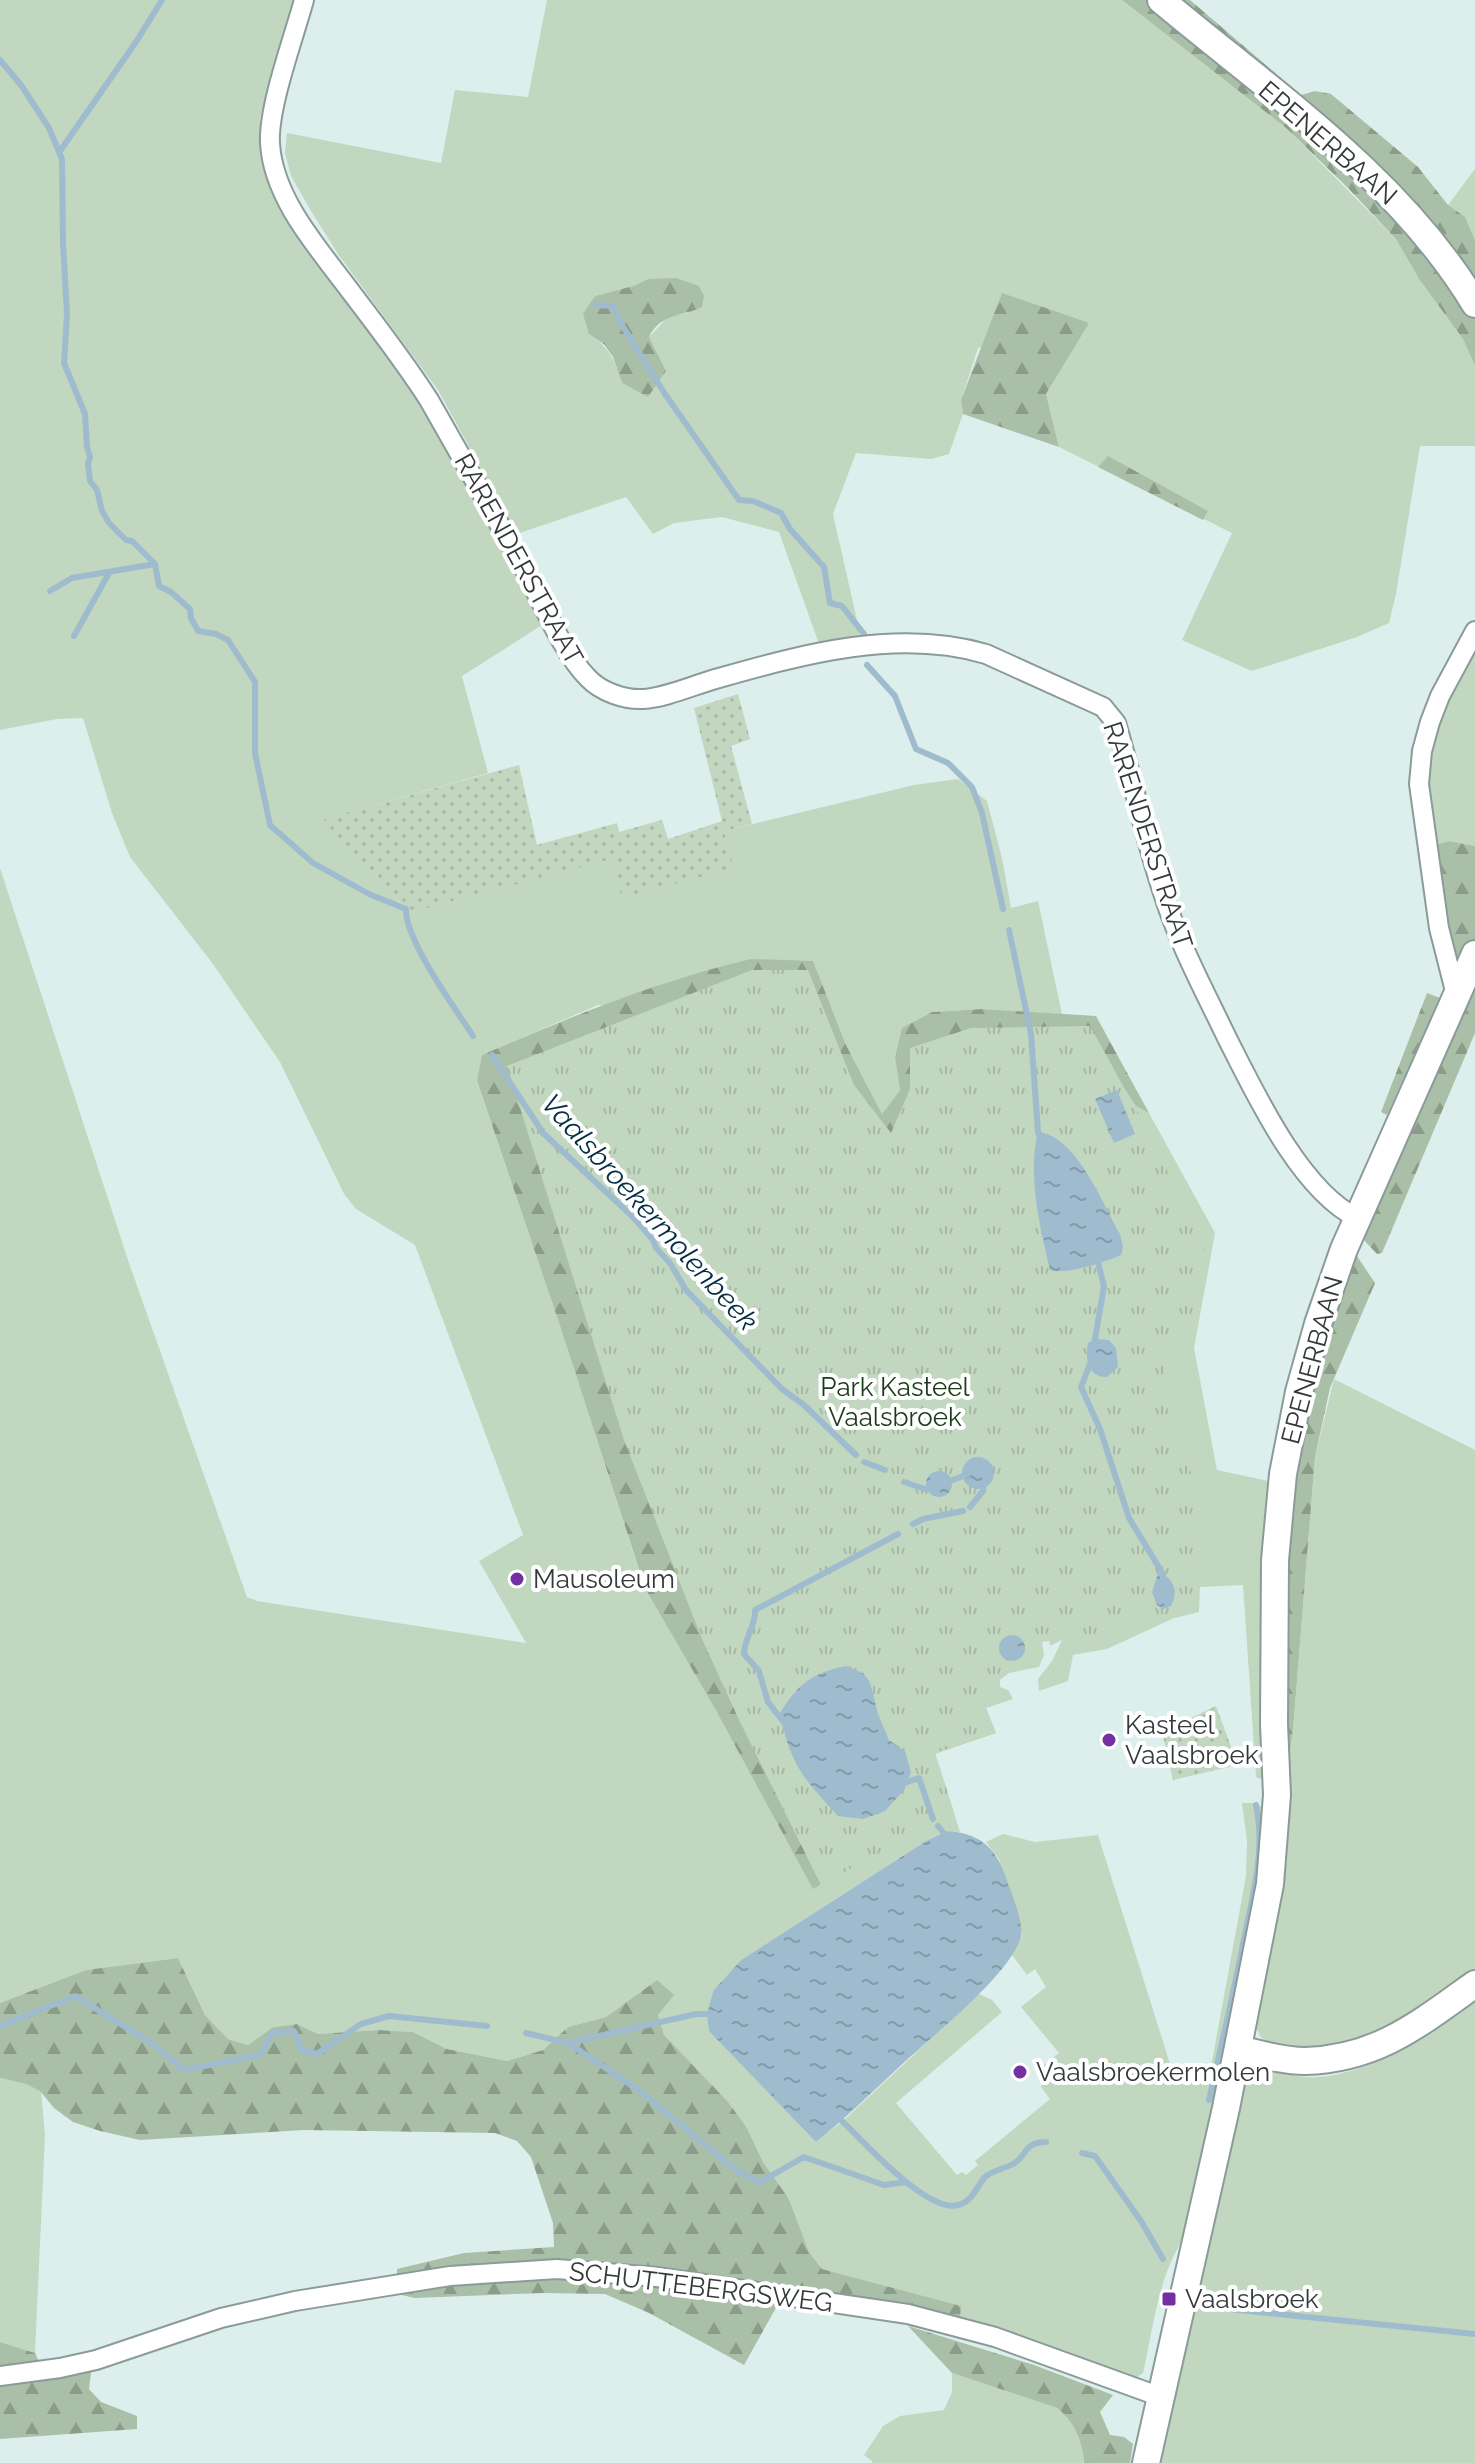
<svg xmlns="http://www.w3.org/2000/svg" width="1475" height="2463" viewBox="0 0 1475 2463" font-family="Raleway,sans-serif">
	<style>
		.grass { fill: #c2d7bf; fill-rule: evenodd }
		.forest { fill: url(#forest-firs) }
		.park { fill: url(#park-tufts) }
		.garden { fill: url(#garden-dots) }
		.water { fill: url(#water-ripples) }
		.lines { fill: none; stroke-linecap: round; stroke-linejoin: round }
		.stream { stroke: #9fbccf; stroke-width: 6 }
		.street-casing { stroke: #8a9b99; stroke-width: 22 }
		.secondary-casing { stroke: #8a9b99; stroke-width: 30 }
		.street { stroke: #fff; stroke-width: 18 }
		.secondary { stroke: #fff; stroke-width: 26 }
		.poi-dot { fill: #742fa3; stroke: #fff; stroke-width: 3 }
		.labels { text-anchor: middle; stroke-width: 8; stroke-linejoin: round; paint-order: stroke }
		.street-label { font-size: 26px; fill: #333a39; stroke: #fff }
		.park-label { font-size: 26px; fill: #1a3b17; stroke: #fff }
		.poi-label { font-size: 26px; fill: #333a39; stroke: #fff; text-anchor: start }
		.water-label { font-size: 28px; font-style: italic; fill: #042d42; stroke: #fff }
	</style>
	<defs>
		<pattern id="forest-firs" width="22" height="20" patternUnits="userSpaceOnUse" patternTransform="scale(2)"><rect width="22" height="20" fill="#aabfa7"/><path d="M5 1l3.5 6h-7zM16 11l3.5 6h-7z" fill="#8b9c89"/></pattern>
		<pattern id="park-tufts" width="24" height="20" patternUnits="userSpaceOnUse" patternTransform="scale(2)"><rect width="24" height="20" fill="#c2d7bf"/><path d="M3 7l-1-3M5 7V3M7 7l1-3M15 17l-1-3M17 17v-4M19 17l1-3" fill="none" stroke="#a7b9a5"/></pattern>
		<pattern id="garden-dots" width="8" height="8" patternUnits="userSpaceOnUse" patternTransform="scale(2)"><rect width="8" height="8" fill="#c2d7bf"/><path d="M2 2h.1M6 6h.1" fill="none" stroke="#a7b9a5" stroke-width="1.8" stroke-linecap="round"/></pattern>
		<pattern id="water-ripples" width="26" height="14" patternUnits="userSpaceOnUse" patternTransform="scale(2)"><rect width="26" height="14" fill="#9fbccf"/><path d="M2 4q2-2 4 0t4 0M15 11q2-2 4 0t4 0" fill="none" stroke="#829aa9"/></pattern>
	</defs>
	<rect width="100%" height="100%" fill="#ddefed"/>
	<!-- grass -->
	<path class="grass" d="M 0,0 L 298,0 L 260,118 L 262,143 L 269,170 L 414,385 L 531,597 L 542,625 L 462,676 L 488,773 L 325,819 L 344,847 L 377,876 L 408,913 L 611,858 L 622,897 L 733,868 L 724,831 L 914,785 L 958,779 L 987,801 L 1002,858 L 1011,908 L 1038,901 L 1062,1014 L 982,1009 L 932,1012 L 903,1028 L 895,1058 L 900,1090 L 882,1114 L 845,1043 L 598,1005 L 482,1055 L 477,1082 L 560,1326 L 643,1583 L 718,1714 L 855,1130 L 1112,1070 L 1136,1106 L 1149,1113 L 1215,1233 L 1194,1348 L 1217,1470 L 1273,1482 L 1267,1773 L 1260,1779 L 1256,1777 L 1243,1585 L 1200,1587 L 1199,1612 L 1174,1618 L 1107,1649 L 1073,1655 L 1068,1681 L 1039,1691 L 1038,1679 L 1052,1661 L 1062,1640 L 1050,1646 L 1049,1640 L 1042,1642 L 1044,1655 L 1039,1667 C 1023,1662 1013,1669 1000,1680 L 1000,1687 L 1008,1690 L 1013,1699 L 986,1708 L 996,1733 L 935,1754 L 960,1832 L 947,1831 L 926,1841 L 741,1960 L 713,1991 L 707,2014 L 816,2142 L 844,2120 L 979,1994 L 992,2000 L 1002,2012 L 896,2103 L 957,2175 L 962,2172 L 966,2175 L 978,2165 L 975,2161 L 1050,2099 L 1041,2087 L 1044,2080 L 1056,2083 L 1057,2073 L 1044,2074 L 1043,2066 L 1059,2053 L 1021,2007 L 1046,1987 L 1035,1969 L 1027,1975 L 1012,1955 L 1022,1936 L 999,1859 L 986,1842 L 1003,1834 L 1035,1842 L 1098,1835 L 1171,2067 L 1211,2067 L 1246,1876 L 1247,1841 L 1242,1803 L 1254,1803 L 1266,1809 C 1256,1955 1214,2098 1182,2241 C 1158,2279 1153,2329 1143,2373 L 1137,2377 L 960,2317 L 960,2306 L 822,2269 L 809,2252 L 789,2199 L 763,2162 L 747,2128 L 664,2035 L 657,2015 L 657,1980 L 606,2017 L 568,2027 L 543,2050 L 507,2061 L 447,2049 L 413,2032 L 378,2030 L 318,2034 L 297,2024 L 273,2027 L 248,2045 L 228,2039 L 205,2015 L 178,1958 L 86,1970 L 0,2003 L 0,868 L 129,1263 L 247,1597 L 257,1601 L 526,1643 L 479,1561 L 523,1535 L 415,1245 L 356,1209 L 344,1194 L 280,1062 L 213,964 L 130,857 L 112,813 L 83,718 L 57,719 L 0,730 Z
		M 547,0 L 1122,0 L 1286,128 L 1396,239 L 1419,279 L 1463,339 L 1475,366 L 1475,446 L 1420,446 L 1396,594 L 1389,623 L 1357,637 L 1252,671 L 1182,640 L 1232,533 L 1059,447 L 1046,394 L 1088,323 L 978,348 L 961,400 L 963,414 L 949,454 L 931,459 L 856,453 L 833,514 L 861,638 L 819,644 L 779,532 L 722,517 L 674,523 L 653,534 L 626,497 L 514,535 L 477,461 L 438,390 L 338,254 L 311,211 L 291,176 L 285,153 L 287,133 L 441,163 L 455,90 L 528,97 ZM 648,279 L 689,313 L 669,316 L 649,337 L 666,371 L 648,396 L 622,383 C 614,359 611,349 589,334 L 595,296 L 633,286 Z
		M 1475,169 L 1475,240 L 1465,218 L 1448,205 Z
		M 1475,645 L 1475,846 L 1449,841 L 1432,846 C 1430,822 1426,796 1426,772 C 1427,725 1454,684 1475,645 Z
		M 1334,1379 L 1475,1450 L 1475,1974 L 1393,2032 L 1332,2056 L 1269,2044 L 1260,2036 L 1255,2024 L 1293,1730 L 1315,1457 Z
		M 1475,1998 L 1475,2463 L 1159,2463 L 1240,2092 C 1266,2058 1283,2079 1318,2077 C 1329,2077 1343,2073 1354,2070 C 1399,2057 1437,2025 1475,1998 Z
		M 0,2078 L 26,2084 L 41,2091 L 45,2135 L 35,2353 L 0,2342 Z
		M 952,2373 L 1057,2408 C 1074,2421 1083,2442 1084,2463 L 872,2463 L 872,2461 L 864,2455 L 883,2426 L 900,2416 L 944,2410 L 952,2392 Z"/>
	<!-- forest -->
	<path class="forest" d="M 1122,0 L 1190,0 L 1301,95 L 1315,91 L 1331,94 L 1418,167 L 1448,205 L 1465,217 L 1475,240 L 1475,366 L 1463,339 L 1419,279 L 1396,239 L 1348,188 L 1286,128 Z
		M 676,278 L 699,286 L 704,296 L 702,307 C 681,317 661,313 649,337 L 666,371 L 648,397 L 622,383 L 613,357 L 605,345 L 589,334 L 583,314 L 595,296 L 633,286 L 648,279 Z
		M 1002,293 L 1089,323 L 1046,394 L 1059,447 L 963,414 L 961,400 Z
		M 1108,456 L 1208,511 L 1203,520 L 1098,467 Z
		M 1449,841 L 1475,846 L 1475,1033 L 1382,1253 L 1377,1254 L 1360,1236 L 1457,981 L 1432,846 Z
		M 751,959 L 813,961 L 845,1043 L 882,1114 L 900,1090 L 895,1058 L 902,1028 L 932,1012 L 982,1009 L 1096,1016 L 1149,1113 L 1136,1106 L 1112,1070 L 1100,1488 L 855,1864 L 813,1889 L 718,1714 L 645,1588 L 560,1326 L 477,1081 L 482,1055 C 570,1017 657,981 751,959 Z
		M 1427,993 L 1440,998 L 1387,1115 L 1381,1112 Z
		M 1353,1250 L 1375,1283 L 1330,1388 L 1315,1457 L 1293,1730 L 1285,1788 L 1281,1643 L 1296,1443 Z
		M 178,1958 L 205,2015 L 228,2039 L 248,2045 L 273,2027 L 297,2024 L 318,2034 L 378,2030 L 413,2032 L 447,2049 L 507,2061 L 543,2050 L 568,2027 L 606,2017 L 657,1980 L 674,1995 L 658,2015 L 664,2035 L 728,2102 L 747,2128 L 763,2162 L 789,2199 L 809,2252 L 822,2269 L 961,2306 L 960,2317 L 854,2296 L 786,2290 L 744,2365 L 649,2313 L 605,2294 L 543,2293 L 415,2298 L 397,2294 L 397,2269 L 464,2253 L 554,2247 L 553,2223 L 531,2157 L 517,2141 L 495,2133 L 304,2130 L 140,2140 L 100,2131 L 73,2122 L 54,2108 L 40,2091 L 26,2084 L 0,2078 L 0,2003 L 86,1970 Z
		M 908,2326 L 1034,2365 L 1113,2395 L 1100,2412 L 1110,2435 L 1124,2437 L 1133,2444 L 1130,2463 L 1084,2463 C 1083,2442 1074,2421 1057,2408 L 952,2373 Z
		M 0,2342 L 35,2353 L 40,2364 L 0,2368 Z
		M 92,2366 L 89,2389 L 101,2402 L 137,2416 L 137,2429 L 0,2439 L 0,2383 Z"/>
	<!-- park -->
	<path class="park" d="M 752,970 L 808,970 L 854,1085 L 891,1133 L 910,1089 L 910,1048 L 971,1028 L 1090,1026 L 1151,1136 L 1204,1249 L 1194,1321 L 1164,1368 L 1161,1394 L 1189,1455 L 1196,1524 L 1199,1612 L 1115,1632 L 1042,1642 L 1039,1667 L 999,1675 L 986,1689 L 986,1708 L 996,1733 L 935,1753 L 954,1812 L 821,1885 L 740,1722 L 702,1639 L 624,1440 L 507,1066 Z"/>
	<!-- garden -->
	<path class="garden" d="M 738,694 L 750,739 L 731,746 L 752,824 L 724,831 L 734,868 L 622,898 L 611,859 L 408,913 L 377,876 L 344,847 L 324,819 L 519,765 L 537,845 L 617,823 L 619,832 L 662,820 L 668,839 L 722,821 L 694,708 Z
		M 1216,1706 L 1237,1763 L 1229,1767 L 1173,1780 L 1162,1732 Z"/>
	<!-- water -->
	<path class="water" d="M 1117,1090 L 1135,1134 L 1114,1143 L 1095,1099 Z
		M 1038,1132 C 1076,1135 1103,1204 1120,1234 L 1123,1247 L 1121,1255 C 1105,1262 1067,1275 1050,1270 C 1040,1227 1027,1175 1038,1132 Z
		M 1095,1339 L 1109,1340 L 1116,1348 L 1118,1367 L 1107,1377 C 1087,1377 1085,1358 1088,1343 Z
		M962 1473a16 16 0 1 1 32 0a16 16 0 1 1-32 0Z
		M926 1484a13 13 0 1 1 26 0a13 13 0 1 1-26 0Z
		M 1158,1574 L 1163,1574 C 1175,1581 1178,1594 1171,1606 L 1164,1609 L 1157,1605 L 1152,1592 Z
		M999 1648a13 13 0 1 1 26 0a13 13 0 1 1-26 0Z
		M 846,1666 L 863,1673 L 870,1682 L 878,1714 L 889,1740 L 905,1751 L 911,1772 L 904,1790 L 885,1811 L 863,1819 L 838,1816 C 803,1778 790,1764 780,1713 C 798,1684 812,1673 846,1666 Z
		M 947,1831 C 978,1833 995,1846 1005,1875 C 1010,1890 1026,1925 1020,1940 C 1006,1978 930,2038 898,2068 C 871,2093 845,2119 816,2142 L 709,2031 L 707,2014 L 713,1991 L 741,1960 L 926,1841 Z"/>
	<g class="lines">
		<!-- stream -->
		<path class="stream" d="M 0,60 L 21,85 L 49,128 L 62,159 L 63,243 L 67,314 L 64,363 L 85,414 L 87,447 L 90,457 L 88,464 L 90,481 L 97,490 L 102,511 L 109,523 L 126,540 L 132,541 L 155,564 L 159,586 L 171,592 L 190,609 L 191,618 L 198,631 L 216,634 L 228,640 L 255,682 L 255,753 L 270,825 L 313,863 L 369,894 L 406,909 C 405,940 455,1008 473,1036
			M 60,151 L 136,42 L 162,0
			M 596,305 L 614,306 L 620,322 L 665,394 L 739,500 L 753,501 L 781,513 L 790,529 L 824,567 L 830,603 L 842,606 L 864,634
			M 50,591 L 72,578 L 155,564
			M 74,636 L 109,573
			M 867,665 L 895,696 L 916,749 L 948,763 L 972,787 L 982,813 L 1003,909
			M 1009,930 L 1031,1034 L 1038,1132 L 1041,1139
			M 492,1055 L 543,1133 L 633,1217 L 653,1240 L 656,1248 L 670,1263 L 686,1290 L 782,1389 L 804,1405 L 856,1455
			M 1094,1345 L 1104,1286 L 1097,1258
			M 1090,1364 L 1081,1387 L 1100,1429 L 1129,1518 L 1163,1574 L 1163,1580
			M 864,1462 L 885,1470
			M 904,1482 L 925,1489 L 931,1488
			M 945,1483 L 968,1474
			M 970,1507 L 983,1491 L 984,1483
			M 913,1524 L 923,1519 L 963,1511
			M 785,1724 L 768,1702 L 759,1671 L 744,1654 C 744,1638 756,1626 755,1610 L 898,1534
			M 899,1785 L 919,1778 L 933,1819
			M 938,1826 L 946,1836 L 944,1839
			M 0,2026 L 75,1996 L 150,2042 L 184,2070 L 260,2055 L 273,2033 L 294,2031 L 302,2050 L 317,2054 L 361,2024 L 389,2016 L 487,2026
			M 526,2033 L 568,2043 L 640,2091 L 738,2172 L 760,2182 L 804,2157 L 884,2185 L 906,2182
			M 568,2043 L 696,2014 L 715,2014
			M 1209,2100 C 1221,2048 1233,1996 1243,1944 C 1252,1898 1266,1851 1256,1805
			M 841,2115 L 841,2120 C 863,2141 931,2218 961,2204 C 973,2200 977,2186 985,2177 C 993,2170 1004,2169 1013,2164 C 1027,2157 1023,2142 1046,2142
			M 1082,2153 L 1095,2156 L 1141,2221 L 1163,2259
			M 1209,2307 L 1475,2334"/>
		<!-- street casing -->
		<g class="street-casing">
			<path id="street" d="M 304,0 C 294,37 268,107 270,143 C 273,200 321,251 354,296 C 380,330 406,364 429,400 C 462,458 495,516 527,574 C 543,605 564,654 588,678 C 601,692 625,700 643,699 C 666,698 696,684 719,678 C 804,654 898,628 986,654 L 1103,707 L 1116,723 C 1133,779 1144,837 1163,893 C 1179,944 1204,990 1227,1038 C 1255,1093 1300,1190 1357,1218
				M 1456,995 L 1439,928 L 1419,784 L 1422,751 L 1430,722 L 1440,696 L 1475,631
				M 0,2376 L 60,2368 L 96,2360 L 221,2318 L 295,2301 L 450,2276 L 557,2269 L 657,2277 L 908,2314 L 995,2337 L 1161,2397"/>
		</g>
		<!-- secondary casing -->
		<g class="secondary-casing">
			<path id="secondary" d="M 1161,0 C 1272,93 1399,178 1475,304
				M 1238,2049 C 1260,2054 1282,2061 1305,2061 C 1377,2059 1419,2024 1475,1984
				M 1146,2463 L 1226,2108 L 1270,1884 L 1277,1795 L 1274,1724 L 1275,1560 L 1283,1474 L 1299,1392 L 1318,1324 L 1344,1249 L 1475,954"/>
		</g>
		<!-- street -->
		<use href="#street" class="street"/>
		<!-- secondary -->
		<use href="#secondary" class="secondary"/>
	</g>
	<!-- markers -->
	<g class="poi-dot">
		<circle cx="517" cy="1579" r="8"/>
		<circle cx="1109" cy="1740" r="8"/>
		<circle cx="1020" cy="2072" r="8"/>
		<rect x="1161" y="2291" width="16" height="16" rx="4"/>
	</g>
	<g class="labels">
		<!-- street labels -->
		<g class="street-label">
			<text transform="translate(1328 143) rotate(41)" y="9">EPENERBAAN</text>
			<text transform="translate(519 559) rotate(61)" y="9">RARENDERSTRAAT</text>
			<text transform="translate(1148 835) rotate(72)" y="9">RARENDERSTRAAT</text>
			<text transform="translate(1312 1360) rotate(-75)" y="9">EPENERBAAN</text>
			<text transform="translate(701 2287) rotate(7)" y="9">SCHUTTEBERGSWEG</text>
		</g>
		<!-- park labels -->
		<g class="park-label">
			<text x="895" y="1396">Park Kasteel<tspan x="895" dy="30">Vaalsbroek</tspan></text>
		</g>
		<!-- poi labels -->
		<g class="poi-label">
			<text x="533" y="1588">Mausoleum</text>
			<text x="1125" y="1734">Kasteel<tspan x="1125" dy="30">Vaalsbroek</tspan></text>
			<text x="1036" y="2081">Vaalsbroekermolen</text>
			<text x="1185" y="2308">Vaalsbroek</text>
		</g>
		<!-- water labels -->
		<g class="water-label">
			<text transform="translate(650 1212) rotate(48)" y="10">Vaalsbroekermolenbeek</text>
		</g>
	</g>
</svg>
